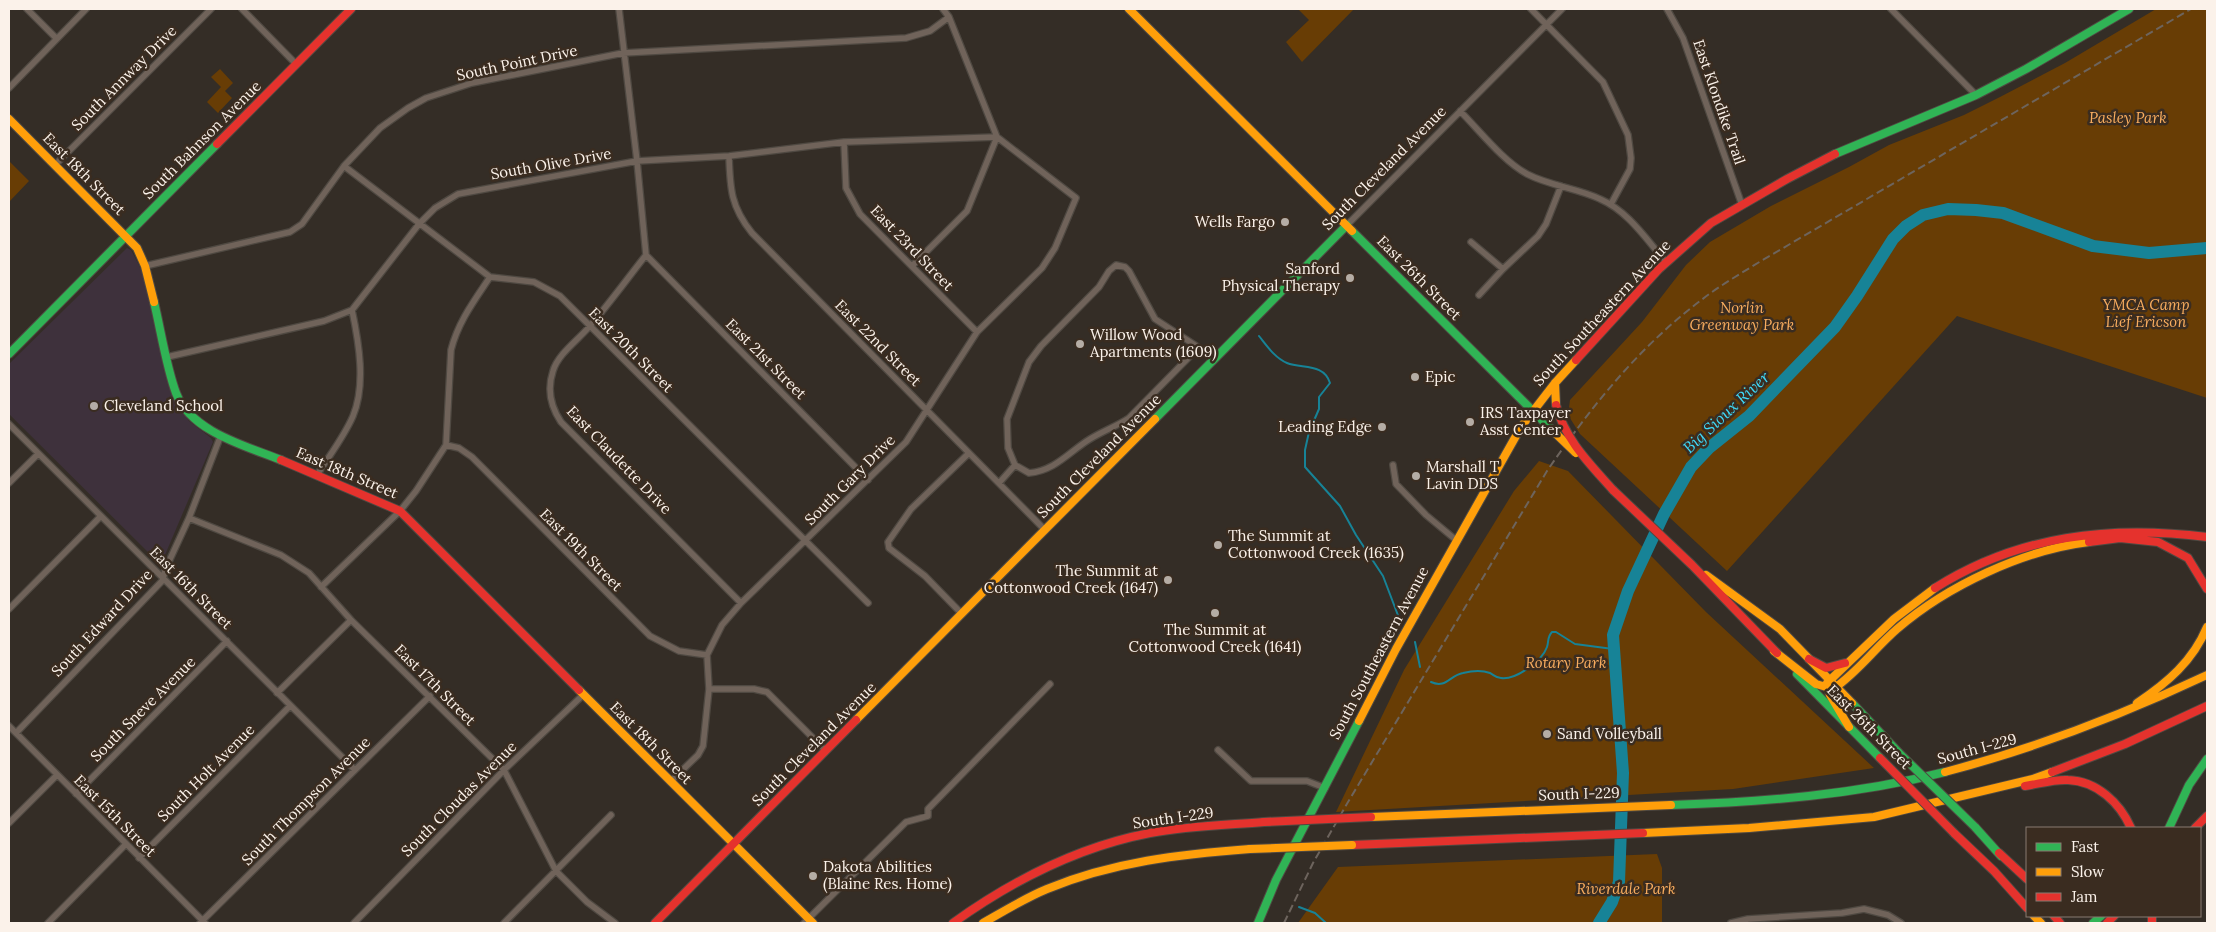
<svg xmlns="http://www.w3.org/2000/svg" width="2216" height="932" viewBox="0 0 2216 932" font-family="Lora,serif">
	<style>
		.education { fill: #3e313c }
		.green { fill: #683d05 }
		.lines { fill: none; stroke-linecap: round; stroke-linejoin: round }
		.stream { stroke: #178397; stroke-width: 2 }
		.river { stroke: #178397; stroke-width: 12 }
		.street-casing { stroke: #4f4942; stroke-width: 8 }
		.fast-casing { stroke: #4f4942; stroke-width: 10 }
		.slow-casing { stroke: #4f4942; stroke-width: 10 }
		.jam-casing { stroke: #4f4942; stroke-width: 10 }
		.street { stroke: #70635a; stroke-width: 5.5 }
		.fast { stroke: #30b455; stroke-width: 8 }
		.slow { stroke: #ff9f0a; stroke-width: 8 }
		.jam { stroke: #e5322d; stroke-width: 8 }
		.rail { stroke: #6d645d; stroke-width: 2; stroke-dasharray: 8 4; stroke-linecap: butt }
		.fast-bridge-casing { stroke: #4f4942; stroke-width: 10; stroke-linecap: butt }
		.slow-bridge-casing { stroke: #4f4942; stroke-width: 10; stroke-linecap: butt }
		.jam-bridge-casing { stroke: #4f4942; stroke-width: 10; stroke-linecap: butt }
		.fast-bridge { stroke: #30b455; stroke-width: 8 }
		.slow-bridge { stroke: #ff9f0a; stroke-width: 8 }
		.jam-bridge { stroke: #e5322d; stroke-width: 8 }
		.poi-dot { fill: #b5ada5; stroke: #3a2c20; stroke-width: 2 }
		.labels { text-anchor: middle; stroke-width: 5; stroke-linejoin: round; paint-order: stroke }
		.street-label { font-size: 15px; fill: #fbf2ea; stroke: #3a2c20 }
		.park-label { font-size: 15px; font-style: italic; fill: #f9ad5f; stroke: #3a2c20 }
		.poi-label { font-size: 15px; fill: #fbf2ea; stroke: #3a2c20; text-anchor: start }
		.water-label { font-size: 16px; font-style: italic; fill: #3fd7f7; stroke: #3a2c20 }
	</style>
	<rect width="100%" height="100%" fill="#342d26"/>
	<!-- education -->
	<path class="education" d="M 127,248 L 131,250 L 144,275 L 165,368 L 175,400 L 189,421 L 211,438 L 213,442 L 162,562 L 159,563 L 9,414 L 9,364 Z"/>
	<!-- green -->
	<path class="green" d="M 1298,9 L 1354,9 L 1302,62 L 1286,42 L 1309,20 Z
		M 2156,9 L 2207,9 L 2207,398 L 1957,316 L 1727,571 L 1580,434 L 1568,415 L 1570,400 L 1642,322 L 1686,265 L 1710,242 L 1771,206 L 1849,167 L 1889,145 L 1964,115 L 2000,97 L 2065,63 Z
		M 220,69 L 233,83 L 225,91 L 232,98 L 218,113 L 207,102 L 221,87 L 211,77 Z
		M 9,161 L 29,181 L 9,202 Z
		M 1539,461 L 1568,471 L 1706,612 L 1874,768 L 1733,789 L 1336,812 L 1404,670 L 1514,491 Z
		M 1657,854 L 1662,868 L 1662,923 L 1298,923 L 1338,867 Z"/>
	<g class="lines">
		<!-- stream -->
		<path class="stream" d="M 1259,336 C 1267,346 1275,358 1287,363 C 1302,369 1324,363 1330,383 L 1319,397 L 1319,409 L 1309,432 L 1305,450 L 1305,467 L 1340,506 L 1356,535 L 1383,576 L 1399,618
			M 1415,642 L 1420,667
			M 1431,682 C 1446,689 1450,675 1463,673 C 1471,671 1482,670 1490,673 C 1494,675 1496,678 1501,678 C 1516,680 1542,661 1547,647 C 1549,641 1547,637 1552,632 L 1556,632 L 1575,644 L 1613,649
			M 1299,907 L 1315,913 L 1326,923"/>
		<!-- river -->
		<path class="river" d="M 1599,923 L 1612,902 L 1619,882 L 1623,773 L 1613,635 L 1628,591 L 1664,514 L 1691,467 L 1709,448 L 1749,416 L 1835,327 L 1857,296 L 1893,239 L 1906,226 L 1923,215 L 1948,209 L 1976,210 L 2003,213 L 2093,246 L 2149,253 L 2207,248"/>
		<!-- street casing -->
		<g class="street-casing">
			<path id="street" d="M 27,9 L 56,38
				M 242,9 L 296,64
				M 619,9 L 637,161 L 646,255 C 627,279 609,304 589,327 C 578,340 558,354 553,371 C 547,389 551,407 561,422 L 741,603
				M 1531,9 L 1603,82 L 1628,135 L 1631,158 L 1630,169 L 1611,204
				M 1667,9 L 1683,38 L 1742,205
				M 1891,9 L 1976,95
				M 9,88 L 86,9
				M 1460,111 C 1480,131 1503,161 1527,174 C 1550,186 1577,188 1600,199 C 1628,211 1646,239 1666,262
				M 844,142 L 846,188 L 860,214 L 977,332
				M 729,156 C 730,189 731,207 752,233 L 1045,530
				M 55,165 L 211,9
				M 344,166 L 490,277 L 534,282 L 560,296 L 868,603
				M 1347,225 L 1562,9
				M 1471,242 L 1503,269
				M 646,255 L 868,480
				M 145,266 L 290,232 L 302,224 L 344,166 L 380,128 L 408,108 L 426,98 L 472,83 L 623,53 L 906,38 L 930,31 L 949,17
				M 1479,295 L 1503,269 L 1538,236 L 1546,224 L 1561,186
				M 167,357 L 324,321 L 352,310 L 419,224 L 435,208 L 458,194 L 637,161 L 729,156 L 844,142 L 997,137 L 967,211 L 912,266
				M 9,424 L 355,770
				M 446,445 L 459,448 L 472,457 L 650,636 L 679,651 L 707,655
				M 1015,465 L 1008,448 L 1007,419 L 1029,362 L 1041,346 L 1099,287 L 1109,271 L 1116,265 L 1125,267 L 1129,271 L 1155,319 L 1201,349 L 1213,360
				M 1393,465 L 1396,484 L 1426,515 L 1456,540
				M 317,475 C 329,456 344,437 353,416 C 366,385 359,343 352,310
				M 9,483 L 38,454
				M 999,483 L 1015,465 L 1029,473 C 1055,471 1070,451 1090,439 C 1103,431 1117,426 1129,418 L 1198,348
				M 189,518 L 281,555 L 309,573 L 351,620 L 504,770 L 556,871 L 587,902 L 615,923
				M 321,587 L 400,511 L 416,491 L 446,445 L 451,350 C 458,322 474,301 490,277
				M 9,609 L 101,516
				M 962,614 L 925,576 L 889,548 L 888,542 L 911,509 L 969,453
				M 709,689 L 754,689 L 767,692 L 826,751
				M 277,693 L 351,620
				M 9,726 L 205,923
				M 16,733 L 163,580 L 165,570 L 189,518 L 221,435
				M 1218,750 L 1251,781 L 1307,781 L 1325,788
				M 670,782 L 698,755 L 703,746 L 709,689 L 707,655 L 722,625 L 741,603 L 906,442 L 977,332 L 1042,268 L 1055,248 L 1076,198 L 997,137 L 949,17 L 943,9
				M 76,794 L 227,641
				M 9,823 L 57,775
				M 139,858 L 290,706
				M 48,923 L 126,844
				M 200,923 L 430,696
				M 354,923 L 504,770 L 583,695
				M 504,923 L 611,815
				M 804,923 L 906,822 L 928,816 L 928,809 L 1050,684
				M 1731,923 L 1748,919 L 1842,913 L 1864,909 L 1888,915 L 1901,923"/>
		</g>
		<!-- fast casing -->
		<g class="fast-casing">
			<path id="fast" d="M 1835,154 L 1976,95 L 2026,69 L 2129,9
				M 1352,231 L 1552,430
				M 154,302 C 161,331 166,366 176,393 C 191,432 246,446 281,460
				M 9,354 L 217,144
				M 1155,419 L 1347,225
				M 1797,674 L 1880,758
				M 1852,703 L 1899,753
				M 1671,805 C 1763,802 1855,795 1945,772
				M 1975,827 L 2001,856
				M 2169,828 L 2189,785 L 2207,759
				M 1258,923 L 1276,880 L 1359,721
				M 2093,923 L 2101,916"/>
		</g>
		<!-- slow casing -->
		<g class="slow-casing">
			<path id="slow" d="M 1129,9 L 1352,231
				M 9,119 L 137,248 L 145,266 L 154,302
				M 1555,383 L 1556,405
				M 1706,575 L 1780,629 L 1852,703
				M 1774,651 L 1816,684 L 1833,689 C 1857,673 1875,648 1897,629 C 1947,586 2023,550 2089,542
				M 579,690 L 813,923
				M 2137,703 C 2167,683 2193,661 2207,627
				M 856,720 L 1155,419
				M 1359,721 L 1396,649 L 1521,427 L 1555,383 L 1576,360
				M 1849,727 L 1830,695 L 1827,683 L 1894,619 L 1935,588
				M 1945,772 C 2036,748 2122,715 2207,675
				M 1371,817 L 1671,805
				M 1643,833 L 1749,828 L 1874,817 L 2033,779 L 2052,772
				M 2034,916 L 2041,923
				M 983,923 C 1004,911 1025,898 1047,889 C 1112,862 1181,854 1250,849"/>
		</g>
		<!-- jam casing -->
		<g class="jam-casing">
			<path id="jam" d="M 217,144 L 351,9
				M 1576,360 L 1659,269 L 1711,223 L 1787,179 L 1835,154
				M 281,460 L 400,511 L 579,690
				M 1613,490 L 1692,565 L 1777,653
				M 2089,542 L 2120,538 L 2158,542 L 2188,558 L 2207,589
				M 1935,588 C 2019,535 2110,525 2207,537
				M 1809,659 L 1826,668 L 1845,663
				M 2052,772 L 2125,744 L 2207,706
				M 2025,786 C 2039,784 2054,779 2068,780 C 2097,781 2120,803 2131,828
				M 2195,828 L 2207,816
				M 1954,833 L 1994,871 L 2027,908
				M 1352,845 L 1643,833
				M 1999,853 L 2027,879
				M 2054,916 L 2060,923
				M 2152,916 L 2152,923
				M 655,923 L 856,720
				M 953,923 C 1013,880 1077,847 1150,833 C 1187,826 1226,825 1264,822
				M 2107,923 L 2114,916"/>
		</g>
		<!-- street -->
		<use href="#street" class="street"/>
		<!-- fast -->
		<use href="#fast" class="fast"/>
		<!-- slow -->
		<use href="#slow" class="slow"/>
		<!-- jam -->
		<use href="#jam" class="jam"/>
		<!-- rail -->
		<path class="rail" d="M 1284,923 L 1313,863 L 1348,802 L 1547,471 C 1591,407 1638,348 1700,301 C 1719,286 1740,274 1761,261 L 2191,9"/>
		<!-- fast-bridge casing -->
		<g class="fast-bridge-casing">
			<path id="fast-bridge" d="M 1899,753 L 1975,827"/>
		</g>
		<!-- slow-bridge casing -->
		<g class="slow-bridge-casing">
			<path id="slow-bridge" d="M 1552,430 L 1576,453
				M 1250,849 L 1352,845"/>
		</g>
		<!-- jam-bridge casing -->
		<g class="jam-bridge-casing">
			<path id="jam-bridge" d="M 1556,405 C 1565,440 1590,464 1613,490
				M 1880,758 L 1954,833
				M 1264,822 L 1371,817"/>
		</g>
		<!-- fast-bridge -->
		<use href="#fast-bridge" class="fast-bridge"/>
		<!-- slow-bridge -->
		<use href="#slow-bridge" class="slow-bridge"/>
		<!-- jam-bridge -->
		<use href="#jam-bridge" class="jam-bridge"/>
	</g>
	<!-- markers -->
	<g class="poi-dot">
		<circle cx="1285" cy="222" r="5"/>
		<circle cx="1350" cy="278" r="5"/>
		<circle cx="1080" cy="344" r="5"/>
		<circle cx="1415" cy="377" r="5"/>
		<circle cx="94" cy="406" r="5"/>
		<circle cx="1470" cy="422" r="5"/>
		<circle cx="1382" cy="427" r="5"/>
		<circle cx="1416" cy="476" r="5"/>
		<circle cx="1218" cy="545" r="5"/>
		<circle cx="1168" cy="580" r="5"/>
		<circle cx="1215" cy="613" r="5"/>
		<circle cx="1547" cy="734" r="5"/>
		<circle cx="813" cy="876" r="5"/>
	</g>
	<g class="labels">
		<!-- street labels -->
		<g class="street-label">
			<text transform="translate(517 63) rotate(-12)" y="5">South Point Drive</text>
			<text transform="translate(124 78) rotate(-45)" y="5">South Annway Drive</text>
			<text transform="translate(1719 102) rotate(71)" y="5">East Klondike Trail</text>
			<text transform="translate(202 140) rotate(-45)" y="5">South Bahnson Avenue</text>
			<text transform="translate(551 164) rotate(-10)" y="5">South Olive Drive</text>
			<text transform="translate(1384 168) rotate(-45)" y="5">South Cleveland Avenue</text>
			<text transform="translate(84 174) rotate(45)" y="5">East 18th Street</text>
			<text transform="translate(912 248) rotate(46)" y="5">East 23rd Street</text>
			<text transform="translate(1419 278) rotate(45)" y="5">East 26th Street</text>
			<text transform="translate(1602 313) rotate(-47)" y="5">South Southeastern Avenue</text>
			<text transform="translate(878 343) rotate(45)" y="5">East 22nd Street</text>
			<text transform="translate(631 350) rotate(45)" y="5">East 20th Street</text>
			<text transform="translate(766 359) rotate(45)" y="5">East 21st Street</text>
			<text transform="translate(1099 456) rotate(-45)" y="5">South Cleveland Avenue</text>
			<text transform="translate(619 460) rotate(46)" y="5">East Claudette Drive</text>
			<text transform="translate(347 473) rotate(23)" y="5">East 18th Street</text>
			<text transform="translate(850 480) rotate(-45)" y="5">South Gary Drive</text>
			<text transform="translate(581 550) rotate(45)" y="5">East 19th Street</text>
			<text transform="translate(191 588) rotate(45)" y="5">East 16th Street</text>
			<text transform="translate(102 623) rotate(-47)" y="5">South Edward Drive</text>
			<text transform="translate(1379 653) rotate(-62)" y="5">South Southeastern Avenue</text>
			<text transform="translate(435 685) rotate(45)" y="5">East 17th Street</text>
			<text transform="translate(143 709) rotate(-45)" y="5">South Sneve Avenue</text>
			<text transform="translate(1869 727) rotate(45)" y="5">East 26th Street</text>
			<text transform="translate(651 743) rotate(45)" y="5">East 18th Street</text>
			<text transform="translate(814 744) rotate(-45)" y="5">South Cleveland Avenue</text>
			<text transform="translate(1977 749) rotate(-15)" y="5">South I-229</text>
			<text transform="translate(206 773) rotate(-45)" y="5">South Holt Avenue</text>
			<text transform="translate(1579 794) rotate(-2)" y="5">South I-229</text>
			<text transform="translate(459 799) rotate(-45)" y="5">South Cloudas Avenue</text>
			<text transform="translate(306 801) rotate(-45)" y="5">South Thompson Avenue</text>
			<text transform="translate(115 816) rotate(45)" y="5">East 15th Street</text>
			<text transform="translate(1173 818) rotate(-8)" y="5">South I-229</text>
		</g>
		<!-- park labels -->
		<g class="park-label">
			<text x="2128" y="123">Pasley Park</text>
			<text x="2146" y="310">YMCA Camp<tspan x="2146" dy="17">Lief Ericson</tspan></text>
			<text x="1742" y="313">Norlin<tspan x="1742" dy="17">Greenway Park</tspan></text>
			<text x="1566" y="668">Rotary Park</text>
			<text x="1626" y="894">Riverdale Park</text>
		</g>
		<!-- poi labels -->
		<g class="poi-label">
			<text x="1275" y="227" text-anchor="end">Wells Fargo</text>
			<text x="1340" y="274" text-anchor="end">Sanford<tspan x="1340" dy="17">Physical Therapy</tspan></text>
			<text x="1090" y="340">Willow Wood<tspan x="1090" dy="17">Apartments (1609)</tspan></text>
			<text x="1425" y="382">Epic</text>
			<text x="104" y="411">Cleveland School</text>
			<text x="1480" y="418">IRS Taxpayer<tspan x="1480" dy="17">Asst Center</tspan></text>
			<text x="1372" y="432" text-anchor="end">Leading Edge</text>
			<text x="1426" y="472">Marshall T<tspan x="1426" dy="17">Lavin DDS</tspan></text>
			<text x="1228" y="541">The Summit at<tspan x="1228" dy="17">Cottonwood Creek (1635)</tspan></text>
			<text x="1158" y="576" text-anchor="end">The Summit at<tspan x="1158" dy="17">Cottonwood Creek (1647)</tspan></text>
			<text x="1215" y="635" text-anchor="middle">The Summit at<tspan x="1215" dy="17">Cottonwood Creek (1641)</tspan></text>
			<text x="1557" y="739">Sand Volleyball</text>
			<text x="823" y="872">Dakota Abilities<tspan x="823" dy="17">(Blaine Res. Home)</tspan></text>
		</g>
		<!-- water labels -->
		<g class="water-label">
			<text transform="translate(1726 412) rotate(-43)" y="6">Big Sioux River</text>
		</g>
	</g>
	<!-- border -->
	<rect width="2216" height="932" fill="none" stroke="#fbf2ea" stroke-width="20"/>
	<!-- legend -->
	<rect x="2026" y="827" width="175" height="90" fill="#3a2c20" stroke="#877b71"/>
	<rect x="2036" y="843" width="25" height="8" fill="#30b455" stroke="#877b71"/>
	<text x="2071" y="852" font-size="15" fill="#fbf2ea">Fast</text>
	<rect x="2036" y="868" width="25" height="8" fill="#ff9f0a" stroke="#877b71"/>
	<text x="2071" y="877" font-size="15" fill="#fbf2ea">Slow</text>
	<rect x="2036" y="893" width="25" height="8" fill="#e5322d" stroke="#877b71"/>
	<text x="2071" y="902" font-size="15" fill="#fbf2ea">Jam</text>
</svg>
